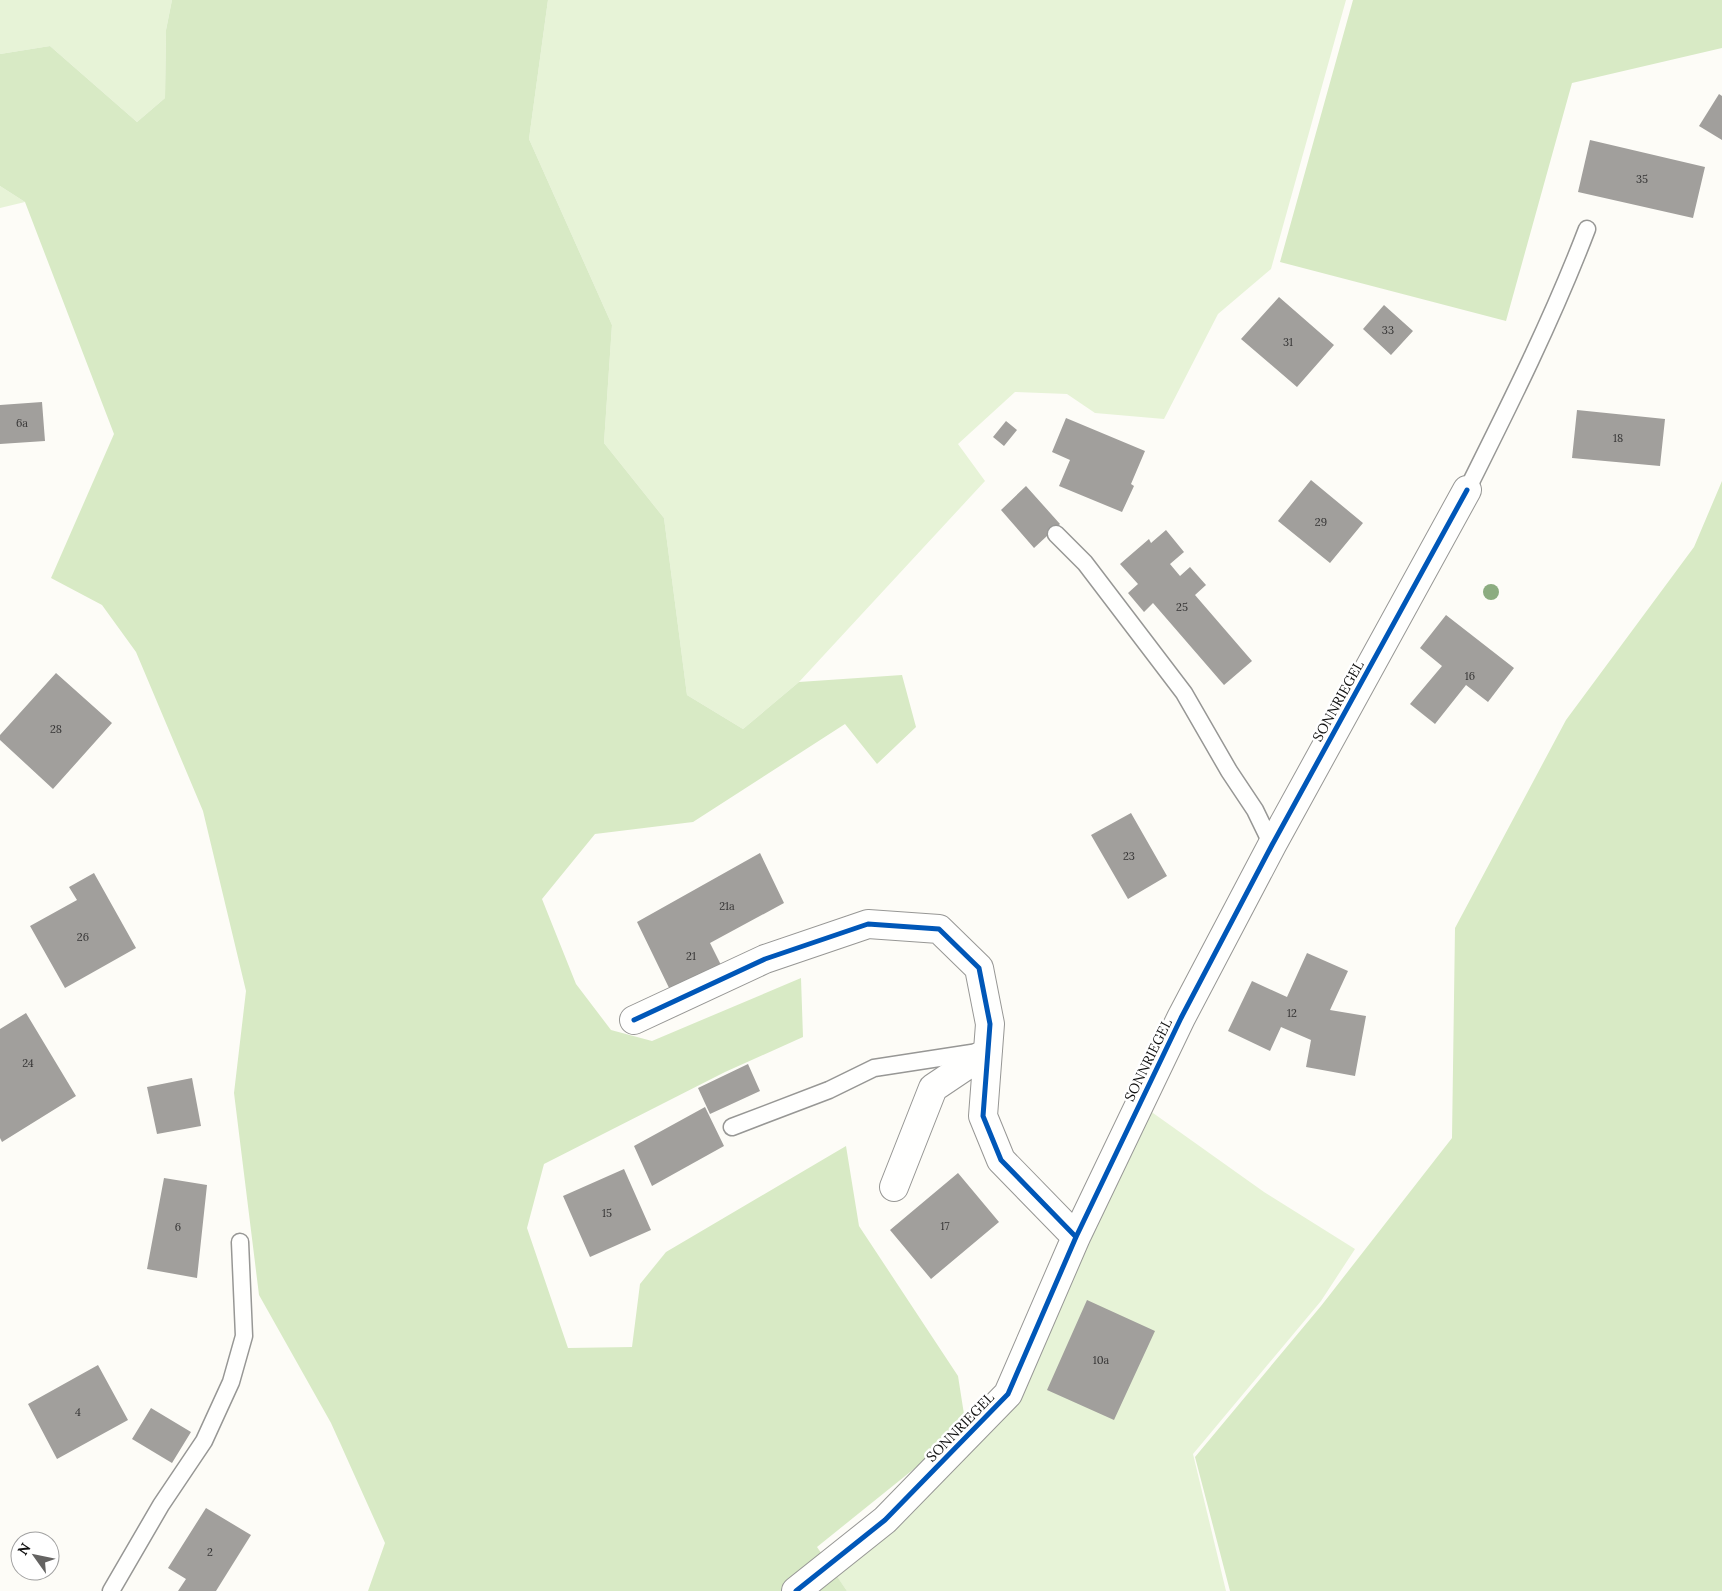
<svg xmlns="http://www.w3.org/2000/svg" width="1722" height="1591" viewBox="0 0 1722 1591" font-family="Lora,serif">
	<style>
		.green { fill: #e7f3d7 }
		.forest { fill: #d8eac5 }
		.building { fill: #a19f9c }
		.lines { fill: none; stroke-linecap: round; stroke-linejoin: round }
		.lane-casing { stroke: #979795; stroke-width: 19 }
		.street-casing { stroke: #979795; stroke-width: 30 }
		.lane { stroke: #fffffe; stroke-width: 16 }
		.street { stroke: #fffffe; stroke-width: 28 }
		.cycleway-casing { stroke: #fff; stroke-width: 8 }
		.cycleway { stroke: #0057b8; stroke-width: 5 }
		.tree { fill: #8cac80 }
		.labels { text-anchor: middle; stroke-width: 5; stroke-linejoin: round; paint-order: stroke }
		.number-label { font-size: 11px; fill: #353434 }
		.street-label { font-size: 14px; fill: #111; stroke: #fff }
	</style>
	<rect width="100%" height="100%" fill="#fdfcf7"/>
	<!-- green -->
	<path class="green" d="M 0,0 L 172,0 L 166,30 L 165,98 L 137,122 L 50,46 L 0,54 Z
		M 548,0 L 1346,0 L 1271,269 L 1218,314 L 1164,419 L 1095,413 L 1067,394 L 1015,392 L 958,444 L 985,481 L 799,682 L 743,729 L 687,695 L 664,518 L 604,443 L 612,325 L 529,139 Z
		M 0,186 L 25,202 L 0,208 Z
		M 1146,1108 L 1264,1192 L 1355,1249 L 1321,1301 L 1193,1454 L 1226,1591 L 847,1591 L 831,1568 L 886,1525 L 989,1434 L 1018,1393 Z"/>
	<!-- forest -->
	<path class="forest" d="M 172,0 L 548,0 L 529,139 L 612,325 L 604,443 L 664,518 L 687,695 L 743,729 L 799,682 L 902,675 L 916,727 L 877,764 L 845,724 L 693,822 L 595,834 L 542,899 L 576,984 L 611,1030 L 652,1041 L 801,978 L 803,1037 L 725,1072 L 544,1164 L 527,1228 L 568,1348 L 632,1347 L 640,1284 L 666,1252 L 846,1146 L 859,1226 L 958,1376 L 966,1427 L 817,1547 L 847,1591 L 368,1591 L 385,1543 L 331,1423 L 259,1295 L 234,1093 L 246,991 L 203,811 L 136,652 L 102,605 L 51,578 L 114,434 L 25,202 L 0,186 L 0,54 L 50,46 L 137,122 L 165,98 L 166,30 Z
		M 1353,0 L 1722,0 L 1722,48 L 1572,83 L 1506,321 L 1280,262 Z
		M 1722,481 L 1722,1591 L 1230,1591 L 1195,1457 L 1321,1306 L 1452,1138 L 1455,928 L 1566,720 L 1694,547 Z"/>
	<!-- building -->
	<path class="building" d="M 1719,94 L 1722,96 L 1722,140 L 1699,126 Z
		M 1590,140 L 1705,167 L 1693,218 L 1578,192 Z
		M 1279,297 L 1334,345 L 1297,387 L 1241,339 Z
		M 1384,305 L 1413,331 L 1391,355 L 1363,329 Z
		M 42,402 L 45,441 L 0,444 L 0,405 Z
		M 1577,410 L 1665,419 L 1660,466 L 1572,458 Z
		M 1066,418 L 1145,451 L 1131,484 L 1134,486 L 1122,512 L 1059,486 L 1070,460 L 1052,452 Z
		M 1006,421 L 1017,430 L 1004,446 L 993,437 Z
		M 1311,480 L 1363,523 L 1330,563 L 1278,521 Z
		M 1026,486 L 1060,524 L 1034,548 L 1001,510 Z
		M 1166,530 L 1184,552 L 1170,564 L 1180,576 L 1190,567 L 1206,585 L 1195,595 L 1252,661 L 1224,685 L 1153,603 L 1144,612 L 1128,593 L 1138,584 L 1120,564 L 1149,539 L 1151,543 Z
		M 1446,615 L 1514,668 L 1488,702 L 1466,685 L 1435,724 L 1410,704 L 1442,666 L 1420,648 Z
		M 56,673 L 112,723 L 53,789 L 0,740 L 0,735 Z
		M 1131,813 L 1167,876 L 1128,899 L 1091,835 Z
		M 760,853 L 784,903 L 710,943 L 721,965 L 672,994 L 637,922 Z
		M 94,873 L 136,948 L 65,988 L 30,926 L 77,900 L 69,887 Z
		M 1307,953 L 1348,971 L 1330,1010 L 1366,1016 L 1355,1076 L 1306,1067 L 1311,1040 L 1281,1027 L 1270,1051 L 1228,1031 L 1252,981 L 1287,997 Z
		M 26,1013 L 76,1096 L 2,1142 L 0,1138 L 0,1029 Z
		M 748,1064 L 760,1091 L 710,1114 L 698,1088 Z
		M 192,1078 L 201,1126 L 157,1134 L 147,1087 Z
		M 705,1107 L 724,1146 L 652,1186 L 634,1146 Z
		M 624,1169 L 651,1230 L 590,1257 L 563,1196 Z
		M 958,1173 L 999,1222 L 931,1279 L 890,1230 Z
		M 164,1178 L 207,1185 L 197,1278 L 147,1269 Z
		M 1087,1300 L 1155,1331 L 1114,1420 L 1047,1390 Z
		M 98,1365 L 128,1420 L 57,1459 L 28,1404 Z
		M 151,1408 L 191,1432 L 172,1463 L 132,1439 Z
		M 206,1508 L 251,1535 L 216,1591 L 178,1591 L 186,1579 L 168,1568 Z"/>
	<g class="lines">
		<!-- lane casing -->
		<g class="lane-casing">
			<path id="lane" d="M 1467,490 C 1510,404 1553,318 1587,229
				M 1056,534 L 1085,563 L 1184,693 L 1229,771 L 1255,810 L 1272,845
				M 732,1127 L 829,1090 L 874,1068 L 978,1052
				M 111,1591 L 161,1505 L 204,1441 L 231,1382 L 244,1336 L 240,1242"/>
		</g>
		<!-- street casing -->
		<g class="street-casing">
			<path id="street" d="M 634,1020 L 765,959 L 868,924 L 939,929 L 979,968 L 990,1024 L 983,1116 L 1001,1160 L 1076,1237
				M 894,1187 L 933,1088 L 988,1051
				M 796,1591 L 885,1520 L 1008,1394 L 1076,1237 L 1181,1018 L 1272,845 L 1467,490"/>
		</g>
		<!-- lane -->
		<use href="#lane" class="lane"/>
		<!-- street -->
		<use href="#street" class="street"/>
		<!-- cycleway casing -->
		<g class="cycleway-casing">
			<path id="cycleway" d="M 634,1020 L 765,959 L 868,924 L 939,929 L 979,968 L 990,1024 L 983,1116 L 1001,1160 L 1076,1237
				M 796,1591 L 885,1520 L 1008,1394 L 1076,1237 L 1181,1018 L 1272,845 L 1467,490"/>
		</g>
		<!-- cycleway -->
		<use href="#cycleway" class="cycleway"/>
	</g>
	<!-- trees -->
	<circle class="tree" cx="1491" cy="592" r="8"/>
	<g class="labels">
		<!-- number labels -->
		<g class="number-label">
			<text x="1642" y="183">35</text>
			<text x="1388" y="334">33</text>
			<text x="1288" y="346">31</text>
			<text x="22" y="427">6a</text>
			<text x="1618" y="442">18</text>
			<text x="1321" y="526">29</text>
			<text x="1182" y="611">25</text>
			<text x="1470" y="680">16</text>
			<text x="56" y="733">28</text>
			<text x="1129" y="860">23</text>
			<text x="727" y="910">21a</text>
			<text x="83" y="941">26</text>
			<text x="691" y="960">21</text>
			<text x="1292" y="1017">12</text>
			<text x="28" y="1067">24</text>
			<text x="607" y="1217">15</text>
			<text x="945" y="1230">17</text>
			<text x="178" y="1231">6</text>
			<text x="1101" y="1364">10a</text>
			<text x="78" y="1416">4</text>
			<text x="210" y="1556">2</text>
		</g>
		<!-- street labels -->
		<g class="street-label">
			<text transform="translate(1338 701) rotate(-61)" y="5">SONNRIEGEL</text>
			<text transform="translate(1148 1060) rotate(-64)" y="5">SONNRIEGEL</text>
			<text transform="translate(960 1427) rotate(-46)" y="5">SONNRIEGEL</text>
		</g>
	</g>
	<!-- north arrow -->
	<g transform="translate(35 1556) rotate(303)"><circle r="24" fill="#ffffff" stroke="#a0a0a0"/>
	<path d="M0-4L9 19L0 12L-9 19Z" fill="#646362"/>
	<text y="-8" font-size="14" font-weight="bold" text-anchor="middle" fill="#111111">N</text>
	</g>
</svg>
